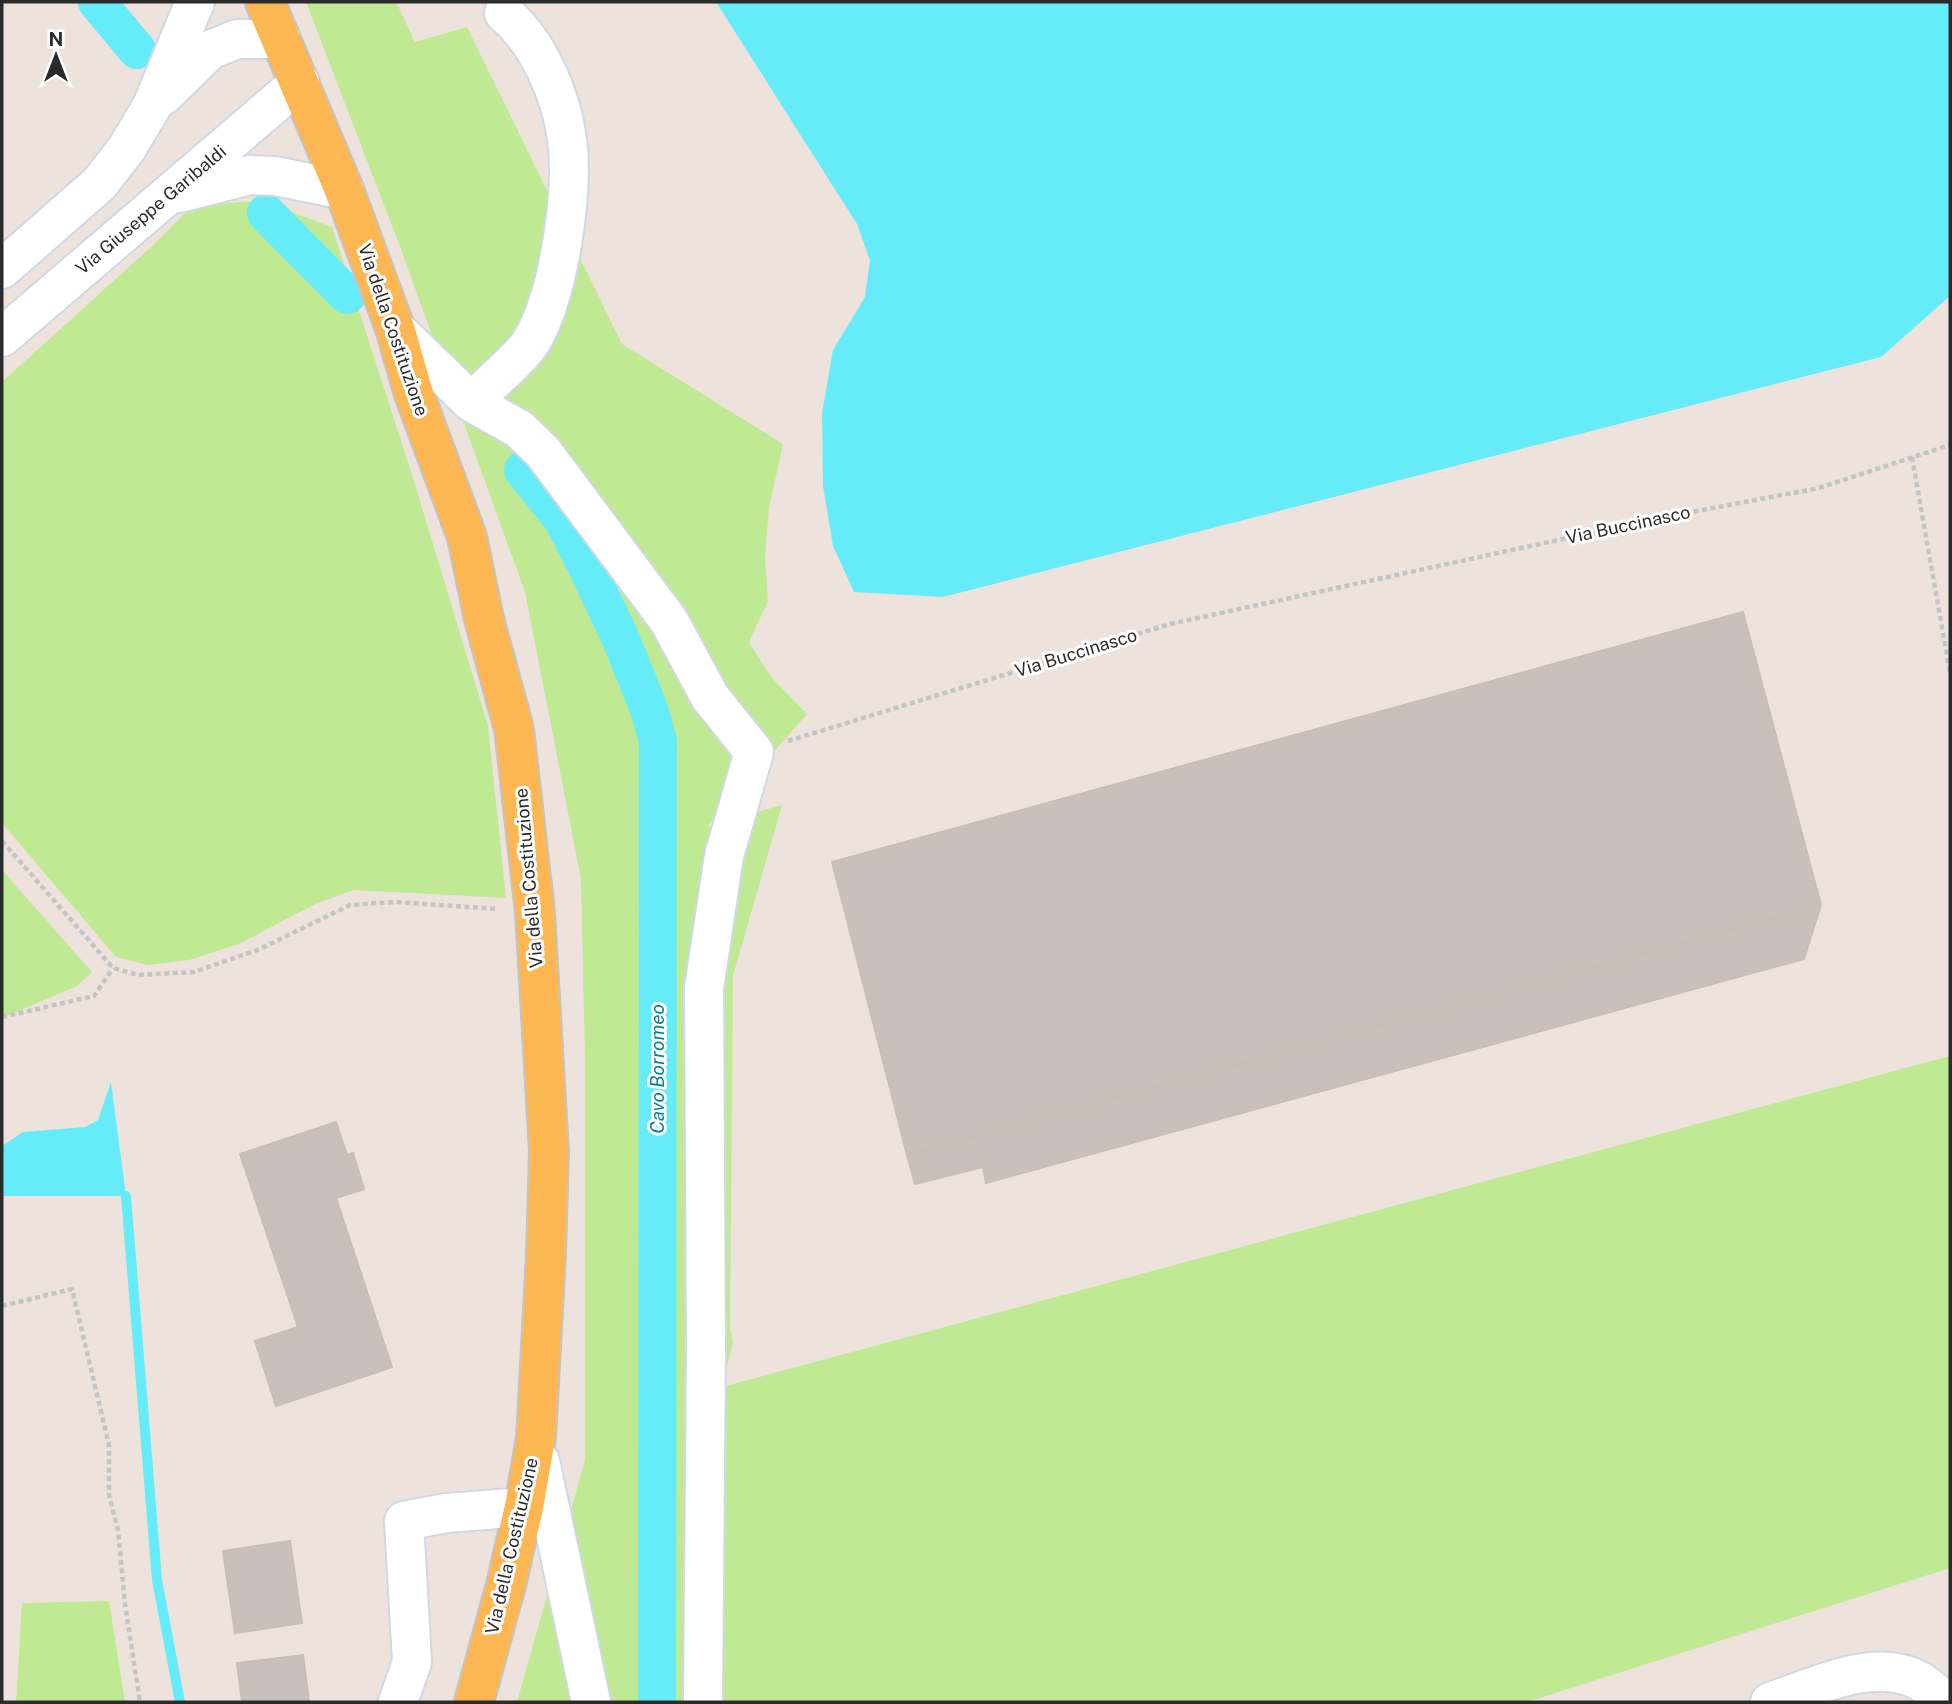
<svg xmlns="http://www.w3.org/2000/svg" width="1952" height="1704" viewBox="0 0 1952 1704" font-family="'Public Sans',sans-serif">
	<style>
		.green { fill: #c0e994 }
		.water { fill: #66ecf8 }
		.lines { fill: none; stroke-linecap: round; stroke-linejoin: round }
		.stream { stroke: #66ecf8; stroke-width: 10 }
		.canal { stroke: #66ecf8; stroke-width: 38 }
		.building { fill: #c9c0bb; stroke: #c9beb5; stroke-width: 2 }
		.minor-casing { stroke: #d1d8e5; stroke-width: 42 }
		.major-casing { stroke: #c4c4c4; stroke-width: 42 }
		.path { stroke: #c4c4c4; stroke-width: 4.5; stroke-dasharray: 5 3.5; stroke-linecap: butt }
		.minor { stroke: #fff; stroke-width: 38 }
		.major { stroke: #fcb652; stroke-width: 38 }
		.labels { text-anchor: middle; stroke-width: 6; stroke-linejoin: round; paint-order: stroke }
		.street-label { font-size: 18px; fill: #2b2b2b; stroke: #fff }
		.water-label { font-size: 19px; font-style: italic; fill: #048098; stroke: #fff }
	</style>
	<rect width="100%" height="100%" fill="#eee3dc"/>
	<!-- green -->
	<path class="green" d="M 306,2 L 396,2 L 415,42 L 467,27 L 622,344 L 783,444 L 769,508 L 765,557 L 768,601 L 749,642 L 772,678 L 807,714 L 707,827 L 782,805 L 733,976 L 730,1330 L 733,1342 L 722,1387 L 1950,1056 L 1950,1568 L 1527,1702 L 517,1702 L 585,1460 L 585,1060 L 581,879 L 525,592 L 399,244 Z
		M 262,201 L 332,227 L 414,481 L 488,726 L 506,898 L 354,890 L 317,903 L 239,944 L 189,960 L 148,965 L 116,957 L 2,823 L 2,382 L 152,246 L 193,205 Z
		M 2,870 L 92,972 L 77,986 L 2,1018 Z
		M 109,1601 L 125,1702 L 16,1702 L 22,1603 Z"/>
	<!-- water -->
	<path class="water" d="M 716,2 L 1950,2 L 1950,296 L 1881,357 L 943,597 L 854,592 L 833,546 L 823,486 L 822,413 L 833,350 L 865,297 L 870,260 L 857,224 Z
		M 111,1082 L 126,1196 L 2,1196 L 2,1146 L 23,1132 L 85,1127 L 98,1120 Z"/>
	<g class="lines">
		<!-- stream -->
		<path class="stream" d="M 126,1196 L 157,1580 L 180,1702"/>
		<!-- canal -->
		<path class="canal" d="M 97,2 L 137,50
			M 266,213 L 347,295
			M 523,470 L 563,520 L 589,571 L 622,642 L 649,709 L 658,741 L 657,1702"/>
	</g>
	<!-- building -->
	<path class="building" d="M 1743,612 L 1821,905 L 907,1155 L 832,862 Z
		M 1821,905 L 1804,959 L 986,1183 L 983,1167 L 915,1184 L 907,1155 Z
		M 336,1122 L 347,1155 L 353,1153 L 364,1189 L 336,1198 L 392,1367 L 276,1406 L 255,1341 L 298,1327 L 240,1154 Z
		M 290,1541 L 302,1623 L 235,1633 L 223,1551 Z
		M 303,1655 L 309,1702 L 242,1702 L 237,1663 Z"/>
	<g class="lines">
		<!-- minor casing -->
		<g class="minor-casing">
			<path id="minor" d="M 164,95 L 210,50 L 237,39 L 281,39
				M 179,193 L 250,175 L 275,176 L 344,190
				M 2,269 L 100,183 L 127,148 L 152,106 L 195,2
				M 395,328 L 471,402 L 519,429 L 543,452 L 669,621 L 710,697 L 754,752 L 724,856 L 704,988 L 706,1347 L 703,1702
				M 2,337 L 300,82
				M 471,402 C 486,387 520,359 531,342 C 559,296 574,192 567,139 C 561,94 538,42 504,13
				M 540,1461 L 591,1702
				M 398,1702 L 412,1662 L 404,1521 L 446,1513 L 524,1507
				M 1770,1702 C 1815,1687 1875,1656 1920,1681 C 1929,1687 1938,1695 1946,1702"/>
		</g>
		<!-- major casing -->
		<g class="major-casing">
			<path id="major" d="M 265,2 L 344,190 L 395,328 L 413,391 L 467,537 L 484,619 L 514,729 L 535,912 L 549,1152 L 546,1255 L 536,1438 L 524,1507 L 506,1585 L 474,1702"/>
		</g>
		<!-- path -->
		<path class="path" d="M 1912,457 L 1950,673
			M 788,741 L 1170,624 L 1660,518 L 1819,488 L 1950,445
			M 2,841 L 113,968 L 138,975 L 194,972 L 260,949 L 350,905 L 396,902 L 498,909
			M 2,1017 L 94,996 L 113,968
			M 2,1306 L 72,1289 L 109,1445 L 109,1495 L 118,1530 L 125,1604 L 140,1702"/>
		<!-- minor -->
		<use href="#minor" class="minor"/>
		<!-- major -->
		<use href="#major" class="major"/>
	</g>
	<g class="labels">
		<!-- street labels -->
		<g class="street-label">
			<text transform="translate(151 210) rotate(-40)" y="6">Via Giuseppe Garibaldi</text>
			<text transform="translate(393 330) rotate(71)" y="6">Via della Costituzione</text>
			<text transform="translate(1628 525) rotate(-12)" y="6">Via Buccinasco</text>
			<text transform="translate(1076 653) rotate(-17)" y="6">Via Buccinasco</text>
			<text transform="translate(529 878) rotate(-95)" y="6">Via della Costituzione</text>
			<text transform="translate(512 1546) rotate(-77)" y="6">Via della Costituzione</text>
		</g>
		<!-- water labels -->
		<g class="water-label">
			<text transform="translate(657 1069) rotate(-90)" y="7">Cavo Borromeo</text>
		</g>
	</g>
	<!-- border -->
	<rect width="1952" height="1704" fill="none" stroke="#2b2b2b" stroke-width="7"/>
	<!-- north arrow -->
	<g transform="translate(56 56)" stroke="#ffffff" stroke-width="5" paint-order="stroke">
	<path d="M0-5L12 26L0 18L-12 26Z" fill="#2b2b2b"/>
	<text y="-10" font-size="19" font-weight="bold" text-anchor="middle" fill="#2b2b2b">N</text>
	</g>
</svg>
